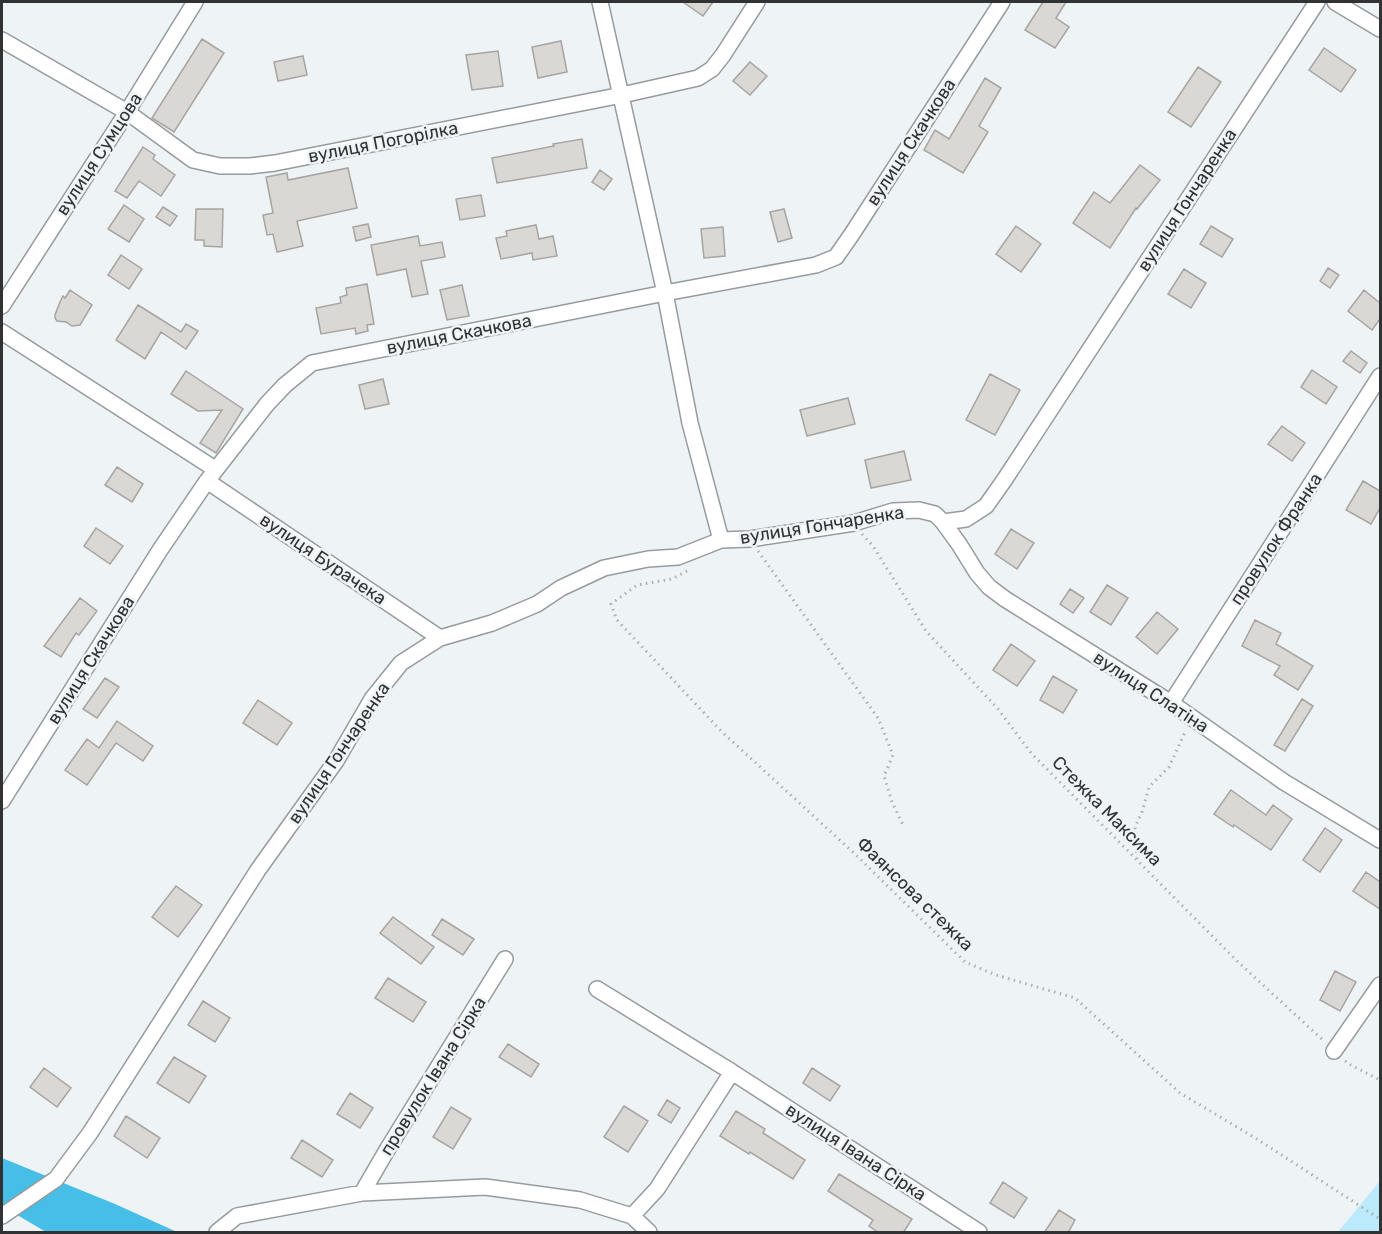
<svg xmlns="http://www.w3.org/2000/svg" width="1382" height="1234" viewBox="0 0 1382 1234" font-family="Rubik,sans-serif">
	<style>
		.green { fill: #bceafd }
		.forest { fill: #46bee7 }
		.building { fill: #dad8d4; stroke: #a7a4a1; stroke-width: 1.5 }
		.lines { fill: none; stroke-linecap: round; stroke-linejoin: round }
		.minor-casing { stroke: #979b9d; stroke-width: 18 }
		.path { stroke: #acb0b1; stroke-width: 3; stroke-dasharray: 1.5 4.5; stroke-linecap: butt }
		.minor { stroke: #fff; stroke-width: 15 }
		.labels { text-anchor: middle; stroke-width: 5; stroke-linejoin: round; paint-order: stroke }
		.street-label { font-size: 18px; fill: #303233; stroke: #eef3f5 }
	</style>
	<rect width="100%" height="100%" fill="#eef3f5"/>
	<!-- green -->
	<path class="green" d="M 1380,1181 L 1380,1232 L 1338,1232 Z"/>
	<!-- forest -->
	<path class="forest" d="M 2,1158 L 115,1204 L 177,1232 L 46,1232 L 2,1206 Z"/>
	<!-- building -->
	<path class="building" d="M 683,2 L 713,2 L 703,16 Z
		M 1043,2 L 1066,2 L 1056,18 L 1069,27 L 1055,48 L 1025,30 Z
		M 202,39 L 224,53 L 174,132 L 152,118 Z
		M 561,41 L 567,72 L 538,78 L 532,47 Z
		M 1324,48 L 1356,70 L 1341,92 L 1309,70 Z
		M 498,51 L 503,86 L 472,90 L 466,55 Z
		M 303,56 L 307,75 L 278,81 L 274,62 Z
		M 750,62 L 767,76 L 750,95 L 733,81 Z
		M 1198,67 L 1221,82 L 1191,127 L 1168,112 Z
		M 985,78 L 1001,88 L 979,126 L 988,132 L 963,173 L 924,150 L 935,130 L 949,139 Z
		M 582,139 L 587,168 L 497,183 L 492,158 L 554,146 L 553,144 Z
		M 143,147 L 155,155 L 153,159 L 175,175 L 161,196 L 139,181 L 127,198 L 115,191 Z
		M 1140,165 L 1160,180 L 1137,209 L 1136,208 L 1110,248 L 1073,223 L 1094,192 L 1110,203 Z
		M 348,168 L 357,208 L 297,221 L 303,246 L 277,252 L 273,234 L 267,235 L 263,215 L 273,213 L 266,177 L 287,173 L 288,180 Z
		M 600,170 L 612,179 L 604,190 L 592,182 Z
		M 481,195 L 485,216 L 460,220 L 456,199 Z
		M 124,205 L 144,219 L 129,242 L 108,229 Z
		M 163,207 L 177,216 L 170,226 L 156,217 Z
		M 196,209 L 223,209 L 222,247 L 204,246 L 204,240 L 195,240 Z
		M 784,209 L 792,238 L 778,242 L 770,212 Z
		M 368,224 L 371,237 L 356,241 L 353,227 Z
		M 536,225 L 539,239 L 553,236 L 557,256 L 533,260 L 532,253 L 501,259 L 496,238 L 507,236 L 506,231 Z
		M 1016,226 L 1041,244 L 1021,272 L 996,254 Z
		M 1211,226 L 1233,239 L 1222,257 L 1200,244 Z
		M 723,227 L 725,256 L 704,258 L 701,229 Z
		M 418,236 L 420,246 L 442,242 L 445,257 L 421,261 L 428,294 L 412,297 L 406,269 L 377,275 L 371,245 Z
		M 121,255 L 142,269 L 129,289 L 108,275 Z
		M 1328,268 L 1339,275 L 1330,288 L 1320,281 Z
		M 1184,269 L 1206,283 L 1191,308 L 1168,294 Z
		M 367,284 L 374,324 L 367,325 L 368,331 L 356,334 L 355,328 L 321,334 L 316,308 L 341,303 L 340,297 L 347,295 L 346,288 Z
		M 462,285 L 469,316 L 447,320 L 440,290 Z
		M 70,290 L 92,305 L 80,325 L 72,326 L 66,322 L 57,321 L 55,318 L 55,315 L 60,302 L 63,296 L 65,298 Z
		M 1364,290 L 1380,303 L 1380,319 L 1372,330 L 1348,311 Z
		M 138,305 L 181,332 L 186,324 L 198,331 L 186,349 L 161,332 L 145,359 L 116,340 Z
		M 1351,351 L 1367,363 L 1360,373 L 1343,361 Z
		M 1312,370 L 1337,387 L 1326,404 L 1301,387 Z
		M 186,371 L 243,409 L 216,453 L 200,443 L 222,410 L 198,411 L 171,394 Z
		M 990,374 L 1020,390 L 995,435 L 966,420 Z
		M 383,379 L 389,404 L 365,409 L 359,385 Z
		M 848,398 L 855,424 L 807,436 L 800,410 Z
		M 1282,426 L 1305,443 L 1292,461 L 1268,444 Z
		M 904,451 L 911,480 L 871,488 L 865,460 Z
		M 117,467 L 143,484 L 132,502 L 105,485 Z
		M 1363,481 L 1380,491 L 1380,508 L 1371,524 L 1346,510 Z
		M 96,528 L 123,546 L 110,564 L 84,546 Z
		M 1011,529 L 1034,543 L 1017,569 L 995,554 Z
		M 1107,585 L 1128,598 L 1111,625 L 1090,612 Z
		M 1070,589 L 1084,598 L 1073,613 L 1060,604 Z
		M 80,598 L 97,611 L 79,635 L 76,633 L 61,657 L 44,646 Z
		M 1157,612 L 1178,629 L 1157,654 L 1136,637 Z
		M 1255,620 L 1281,633 L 1276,644 L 1313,666 L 1298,690 L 1274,675 L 1280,666 L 1242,646 Z
		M 1011,644 L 1035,661 L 1017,686 L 993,670 Z
		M 1053,676 L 1077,690 L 1063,713 L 1040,700 Z
		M 105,678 L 119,687 L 97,718 L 83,709 Z
		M 1302,699 L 1313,706 L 1285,751 L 1274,745 Z
		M 258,700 L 292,723 L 277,745 L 243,723 Z
		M 117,721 L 153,746 L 143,761 L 116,743 L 87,785 L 65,770 L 87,739 L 99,748 Z
		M 1231,790 L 1266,815 L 1273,805 L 1292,819 L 1271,850 L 1234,825 L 1233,827 L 1214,814 Z
		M 1325,828 L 1342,840 L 1320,872 L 1303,860 Z
		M 1366,872 L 1380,882 L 1380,909 L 1353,891 Z
		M 176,886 L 202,905 L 178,937 L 152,917 Z
		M 393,917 L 434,947 L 421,964 L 380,933 Z
		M 442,919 L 474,939 L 463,955 L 432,935 Z
		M 1335,971 L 1356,982 L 1340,1011 L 1320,1000 Z
		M 388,978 L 426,1002 L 413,1022 L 375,998 Z
		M 203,1001 L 230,1018 L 215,1042 L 188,1025 Z
		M 508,1044 L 539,1064 L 531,1077 L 499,1057 Z
		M 174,1057 L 206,1076 L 189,1103 L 157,1083 Z
		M 44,1068 L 71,1088 L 57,1107 L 30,1087 Z
		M 812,1068 L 840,1086 L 830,1101 L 803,1083 Z
		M 350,1093 L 373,1108 L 360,1128 L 337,1114 Z
		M 667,1100 L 680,1108 L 671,1123 L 658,1115 Z
		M 624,1106 L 648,1121 L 628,1152 L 604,1137 Z
		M 451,1107 L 471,1119 L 453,1149 L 433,1137 Z
		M 736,1111 L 765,1129 L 763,1133 L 805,1160 L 793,1179 L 750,1152 L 749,1154 L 720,1136 Z
		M 126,1116 L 160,1138 L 147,1158 L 114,1136 Z
		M 302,1140 L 333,1160 L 322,1177 L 291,1158 Z
		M 839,1174 L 912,1219 L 903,1233 L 879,1233 L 869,1226 L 873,1220 L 828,1191 Z
		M 1003,1182 L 1027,1198 L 1014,1218 L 990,1203 Z
		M 1059,1210 L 1075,1220 L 1068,1233 L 1044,1233 Z"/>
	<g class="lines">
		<!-- minor casing -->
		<g class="minor-casing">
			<path id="minor" d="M 600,2 L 665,293 L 690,423 L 721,540
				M 1335,2 L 1380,29
				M 2,40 L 127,112 L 193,160 L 220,166 L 250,166 L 275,163 L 622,95 L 698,78 L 712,69 L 723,55 L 757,2
				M 2,306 L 127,112 L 195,2
				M 2,332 L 215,469
				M 207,481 L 440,638
				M 943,522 L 966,519 L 986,506 L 1005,479 L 1317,2
				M 1171,703 L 1380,376
				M 2,801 L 160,550 L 207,481 L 267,404 L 285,385 L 312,363 L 665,293 L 816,265 L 836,257 L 852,234 L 1002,2
				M 597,989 L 732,1072
				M 1334,1051 L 1380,985
				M 362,1193 L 387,1150 L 505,959
				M 2,1216 L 56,1179 L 90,1133 L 258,870 L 336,761 L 372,699 L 401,663 L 440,638 L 492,623 L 537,604 L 561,588 L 604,568 L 648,559 L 678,557 L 721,540 L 750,539 L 854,523 L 893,511 L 919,510 L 935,514 L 943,522 L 959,544 L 977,573 L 989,587 L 1005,599 L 1171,703 L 1284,782 L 1380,840
				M 632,1216 L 657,1189 L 732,1072 L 979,1232
				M 217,1232 L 237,1216 L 362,1193 L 485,1187 L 580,1200 L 632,1216 L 649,1232"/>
		</g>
		<!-- path -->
		<path class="path" d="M 862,534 L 873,546 L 926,631 L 998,709 L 1031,753 L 1238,962 L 1325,1042
			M 758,551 L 878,718 L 893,755 L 884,776 L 892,802 L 903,825
			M 687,571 L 672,579 L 637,585 L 611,604 L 617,620 L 721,731 L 856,855 L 965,962 L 996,975 L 1075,998 L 1180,1093 L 1257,1139 L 1380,1219
			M 1137,859 L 1135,827 L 1142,812 L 1149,787 L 1169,767 L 1186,730
			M 1345,1061 L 1349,1064 L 1380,1080"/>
		<!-- minor -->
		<use href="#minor" class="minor"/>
	</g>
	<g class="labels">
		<!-- street labels -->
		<g class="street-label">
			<text transform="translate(383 142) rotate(-11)" y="6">вулиця Погорілка</text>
			<text transform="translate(911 142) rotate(-57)" y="6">вулиця Скачкова</text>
			<text transform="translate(99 154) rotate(-57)" y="6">вулиця Сумцова</text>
			<text transform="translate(1187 200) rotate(-57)" y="6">вулиця Гончаренка</text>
			<text transform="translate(459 334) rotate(-11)" y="6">вулиця Скачкова</text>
			<text transform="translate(822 525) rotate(-9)" y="6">вулиця Гончаренка</text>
			<text transform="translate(1276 539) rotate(-57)" y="6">провулок Франка</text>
			<text transform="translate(323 559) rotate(34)" y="6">вулиця Бурачека</text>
			<text transform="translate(91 660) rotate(-58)" y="6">вулиця Скачкова</text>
			<text transform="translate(1151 692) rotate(33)" y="6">вулиця Слатіна</text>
			<text transform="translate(339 753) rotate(-56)" y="6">вулиця Гончаренка</text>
			<text transform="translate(1107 811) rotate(45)" y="6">Стежка Максима</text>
			<text transform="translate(915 894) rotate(44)" y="6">Фаянсова стежка</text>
			<text transform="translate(433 1076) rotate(-58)" y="6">провулок Івана Сірка</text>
			<text transform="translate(856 1152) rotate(33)" y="6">вулиця Івана Сірка</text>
		</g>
	</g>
	<!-- border -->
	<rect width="1382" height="1234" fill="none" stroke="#303233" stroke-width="6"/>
</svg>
